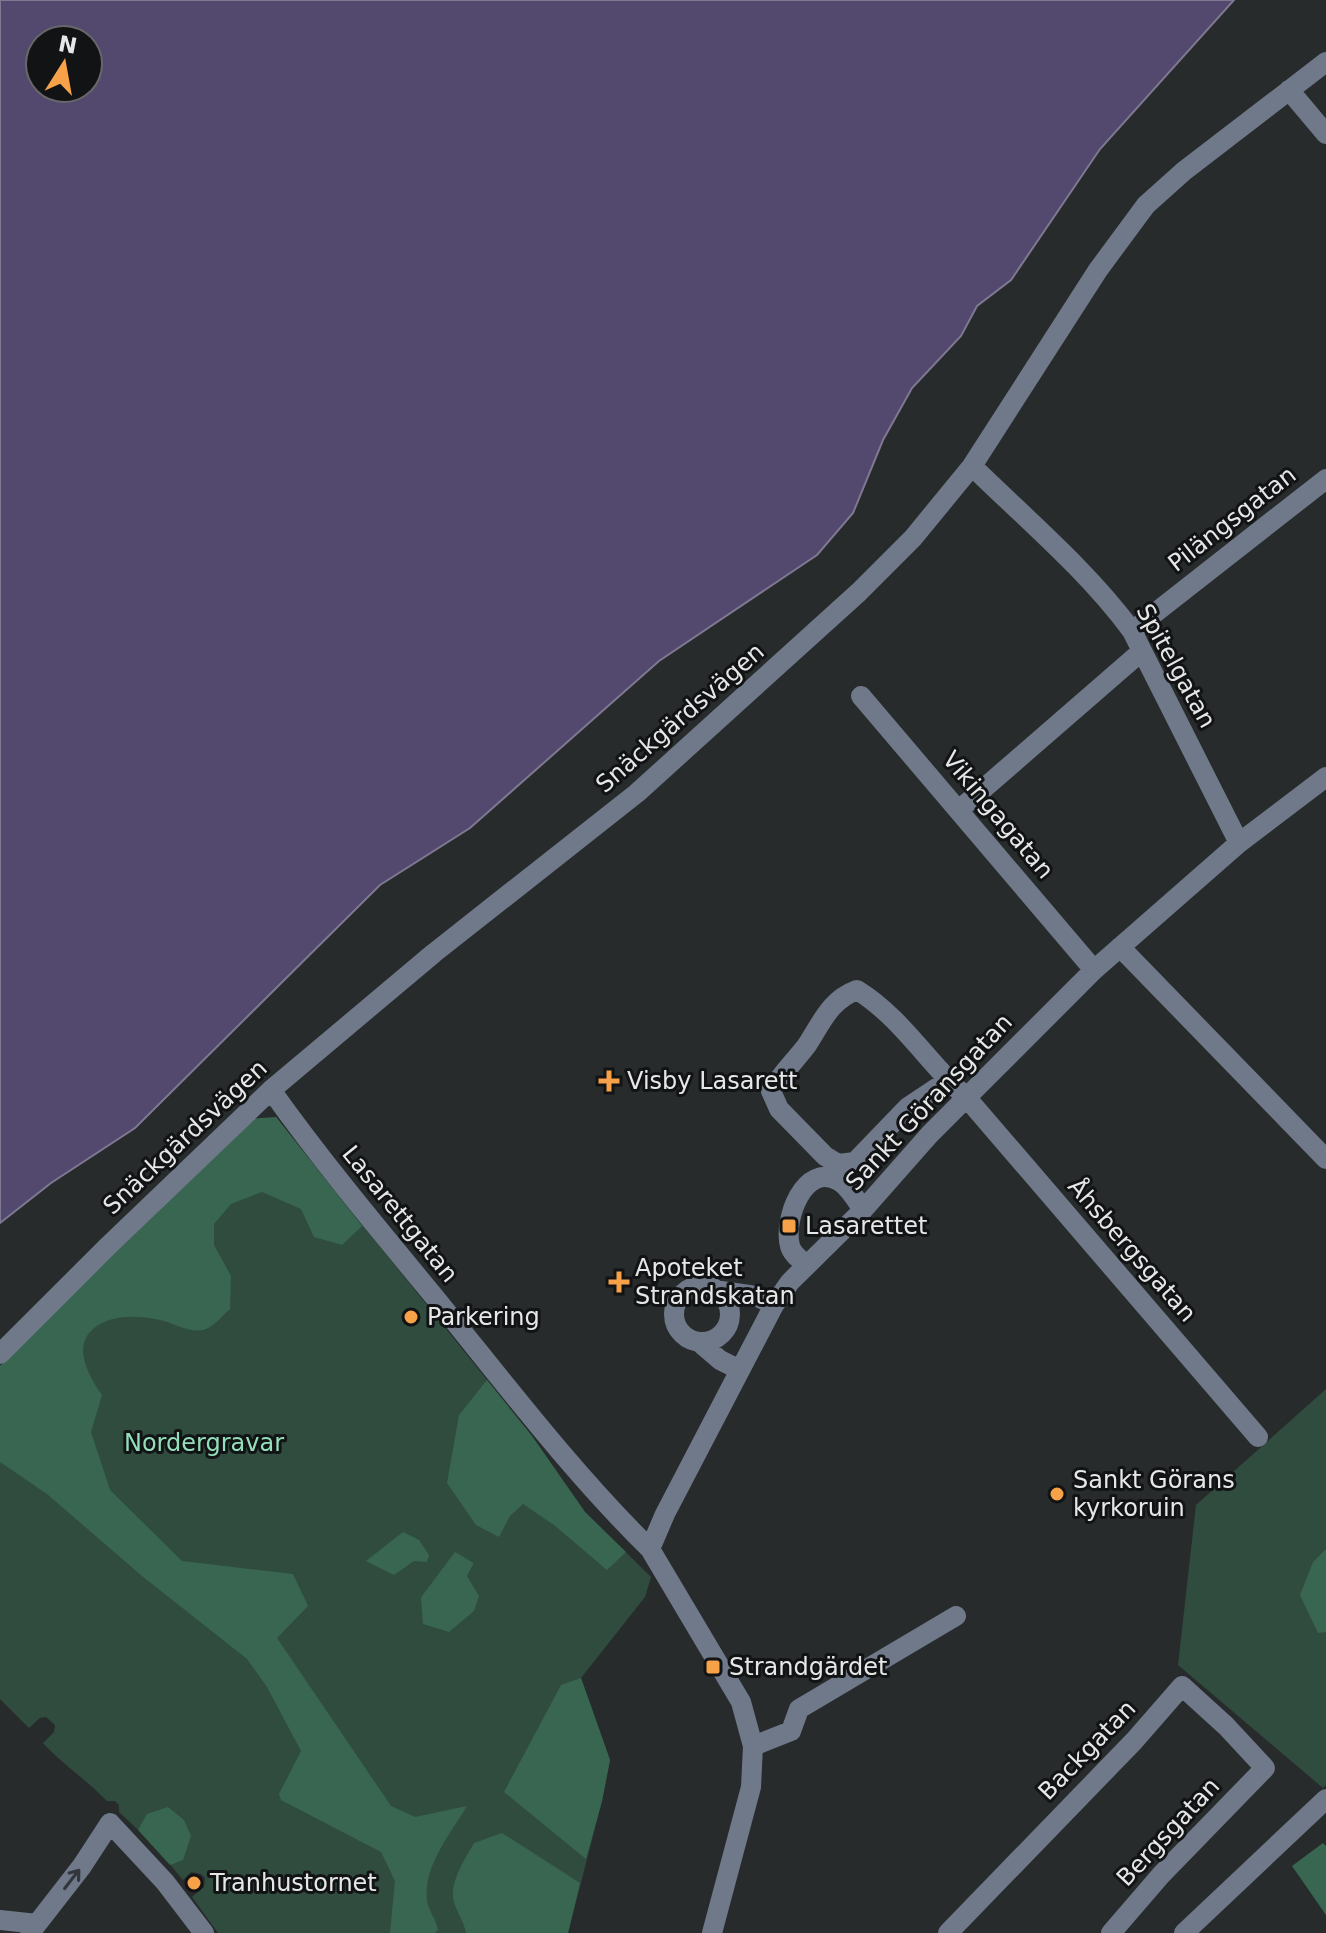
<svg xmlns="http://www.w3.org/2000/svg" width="1326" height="1933" viewBox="0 0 1326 1933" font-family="'DejaVu Sans',sans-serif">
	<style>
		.green { fill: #304c3f; fill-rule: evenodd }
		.forest { fill: #386651 }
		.water { fill: #53486d; stroke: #7f7892; stroke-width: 2; fill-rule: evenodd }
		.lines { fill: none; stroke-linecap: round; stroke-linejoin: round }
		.minor { stroke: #70798a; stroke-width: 20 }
		.oneway { stroke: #33373d }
		.poi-dot { fill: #f7a149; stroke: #121314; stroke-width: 3 }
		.labels { text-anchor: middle; stroke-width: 6; stroke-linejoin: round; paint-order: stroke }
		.street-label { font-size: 24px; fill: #e6e8e8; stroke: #121314 }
		.poi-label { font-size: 24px; fill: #e6e8e8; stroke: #121314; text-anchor: start }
		.park-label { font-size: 24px; fill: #93dfbb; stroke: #121314 }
	</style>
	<rect width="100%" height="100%" fill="#282b2c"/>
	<!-- green -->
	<path class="green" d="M 276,1117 L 532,1436 L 585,1512 L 651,1577 L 645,1597 L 581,1678 L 610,1760 L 602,1801 L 568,1933 L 218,1933 L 192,1897 L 204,1887 L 205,1878 L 201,1874 L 191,1872 L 183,1880 L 152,1843 L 119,1812 L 119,1805 L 115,1801 L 107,1801 C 87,1780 63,1765 43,1743 L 54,1732 L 55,1725 L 46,1717 L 40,1718 L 29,1728 L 0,1699 L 0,1366 ZM 455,1553 L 474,1563 L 467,1576 L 421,1597 Z
		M 1326,1389 L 1326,1785 L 1323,1788 L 1178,1665 L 1196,1505 Z"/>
	<!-- forest -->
	<path class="forest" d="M 276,1117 L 362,1226 L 342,1245 L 314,1237 L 301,1209 L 262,1192 L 231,1204 L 214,1224 L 214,1245 L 231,1276 L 230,1309 C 223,1315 214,1326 206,1329 C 193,1334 177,1325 164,1321 C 139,1315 107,1313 89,1333 C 74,1352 91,1379 102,1395 L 91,1432 L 110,1490 L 182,1561 L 293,1574 L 308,1606 L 277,1638 L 391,1806 L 415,1817 L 467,1806 C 451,1833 423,1866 427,1900 C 428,1910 436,1919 438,1930 L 435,1933 L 390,1933 L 395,1881 L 381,1852 L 281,1800 L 279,1794 L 301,1751 L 267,1687 L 247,1659 L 142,1576 L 47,1494 L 0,1462 L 0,1366 L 58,1304 L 248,1119 Z
		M 487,1380 L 532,1436 L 585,1512 L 626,1552 L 607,1570 L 554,1525 L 523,1504 L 510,1516 L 499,1537 L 476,1525 L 447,1483 L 459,1415 Z
		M 403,1532 L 419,1540 L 429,1555 L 427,1562 L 414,1561 L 394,1575 L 366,1561 Z
		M 1326,1549 L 1326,1632 L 1318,1633 L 1300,1595 L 1313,1562 Z
		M 455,1552 L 474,1563 L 467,1576 L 479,1596 L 474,1611 L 449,1632 L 423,1624 L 421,1597 Z
		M 581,1678 L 610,1760 L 602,1801 L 586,1859 L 504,1792 L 561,1685 Z
		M 168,1807 L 184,1820 L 191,1836 L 183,1860 L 170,1865 L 138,1830 L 147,1814 Z
		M 502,1833 L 580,1883 L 568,1933 L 466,1933 C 464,1921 454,1908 453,1897 C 452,1878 465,1859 474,1843 Z
		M 1323,1843 L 1326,1846 L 1326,1915 L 1292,1866 Z"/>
	<!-- water -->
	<path class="water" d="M 0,0 L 1234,0 L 1100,149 L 1011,280 L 977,306 L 961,336 L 912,388 L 883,440 L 853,513 L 817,555 L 659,661 L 470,828 L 380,885 L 135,1128 L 51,1183 L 0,1223 ZM 40,40 L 88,40 L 88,88 L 40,88 Z"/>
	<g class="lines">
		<!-- minor -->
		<path class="minor" d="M 1289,90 L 1326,134
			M 972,466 C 1026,519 1087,570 1132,631 L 1239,843
			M 1132,631 L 1326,479
			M 861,696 L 1094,970
			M 960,809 L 1142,651
			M 1120,947 L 1326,1159
			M 947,1081 L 908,1107 L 855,1162 L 838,1164 L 825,1156 L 779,1109 L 771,1091 C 781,1074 795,1061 807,1045 C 822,1022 830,1000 857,990 C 901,1017 928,1063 966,1097 L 1258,1437
			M 271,1090 C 323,1163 380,1231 437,1300 C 506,1385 572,1472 650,1549
			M 806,1265 C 801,1260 792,1254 790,1246 C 783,1220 804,1161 839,1181 C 849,1187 857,1201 863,1210
			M674 1314a28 28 0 1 1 56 0a28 28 0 1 1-56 0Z
			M 721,1291 L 756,1296 L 774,1305
			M 699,1342 L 720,1360 L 740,1370
			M 0,1354 L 108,1246 L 271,1090 L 434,953 L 637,793 L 859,592 L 913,538 L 972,466 L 1098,270 L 1146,205 L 1184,171 L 1326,62
			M 753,1746 L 791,1731 L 799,1709 L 956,1616
			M 0,1920 L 37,1924
			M 30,1933 L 82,1866 L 110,1823 L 165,1882 L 204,1933
			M 712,1933 L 751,1787 L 753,1746 L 741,1702 L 650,1549 L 665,1514 L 774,1305 L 790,1282 L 863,1210 L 930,1134 L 1094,970 L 1239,843 L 1326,777
			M 948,1933 L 1134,1741 L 1182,1686 L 1226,1726 L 1265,1768 L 1161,1875 L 1111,1933
			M 1184,1933 L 1326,1799"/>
	</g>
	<!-- one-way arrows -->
	<defs><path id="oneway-shaft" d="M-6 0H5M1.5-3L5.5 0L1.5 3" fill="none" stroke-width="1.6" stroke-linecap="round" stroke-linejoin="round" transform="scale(2)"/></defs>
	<use class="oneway" href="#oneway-shaft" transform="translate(72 1879) rotate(-52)"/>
	<!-- markers -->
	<g class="poi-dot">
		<path d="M605 1069h8v8h8v8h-8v8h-8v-8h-8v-8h8z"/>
		<rect x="781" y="1218" width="16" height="16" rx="4"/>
		<path d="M615 1270h8v8h8v8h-8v8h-8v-8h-8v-8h8z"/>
		<circle cx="411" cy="1317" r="8"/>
		<circle cx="1057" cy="1494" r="8"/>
		<rect x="705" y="1659" width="16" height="16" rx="4"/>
		<circle cx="194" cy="1883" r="8"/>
	</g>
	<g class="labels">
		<!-- street labels -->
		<g class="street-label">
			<text transform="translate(1232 519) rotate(-38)" y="8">Pilängsgatan</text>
			<text transform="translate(1176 666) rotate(61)" y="8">Spitelgatan</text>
			<text transform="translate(680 718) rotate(-41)" y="8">Snäckgärdsvägen</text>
			<text transform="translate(998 815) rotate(50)" y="8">Vikingagatan</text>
			<text transform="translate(929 1102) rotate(-47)" y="8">Sankt Göransgatan</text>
			<text transform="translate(185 1137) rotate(-43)" y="8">Snäckgärdsvägen</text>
			<text transform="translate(400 1214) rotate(51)" y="8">Lasarettgatan</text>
			<text transform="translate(1132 1250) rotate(49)" y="8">Åhsbergsgatan</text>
			<text transform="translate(1087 1750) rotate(-46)" y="8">Backgatan</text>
			<text transform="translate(1168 1832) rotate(-47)" y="8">Bergsgatan</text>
		</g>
		<!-- poi labels -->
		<g class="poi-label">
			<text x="627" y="1089">Visby Lasarett</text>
			<text x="805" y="1234">Lasarettet</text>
			<text x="635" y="1276">Apoteket<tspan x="635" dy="28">Strandskatan</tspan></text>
			<text x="427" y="1325">Parkering</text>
			<text x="1073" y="1488">Sankt Görans<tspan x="1073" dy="28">kyrkoruin</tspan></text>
			<text x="729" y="1675">Strandgärdet</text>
			<text x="210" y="1891">Tranhustornet</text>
		</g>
		<!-- park labels -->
		<g class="park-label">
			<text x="204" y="1451">Nordergravar</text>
		</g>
	</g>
	<!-- north arrow -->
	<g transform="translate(64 64) rotate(11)"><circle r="38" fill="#121314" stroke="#676869" stroke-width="2"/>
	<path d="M0-6L14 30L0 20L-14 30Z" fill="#f7a149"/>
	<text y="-12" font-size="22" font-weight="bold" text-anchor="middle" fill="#e6e8e8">N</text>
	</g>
</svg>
